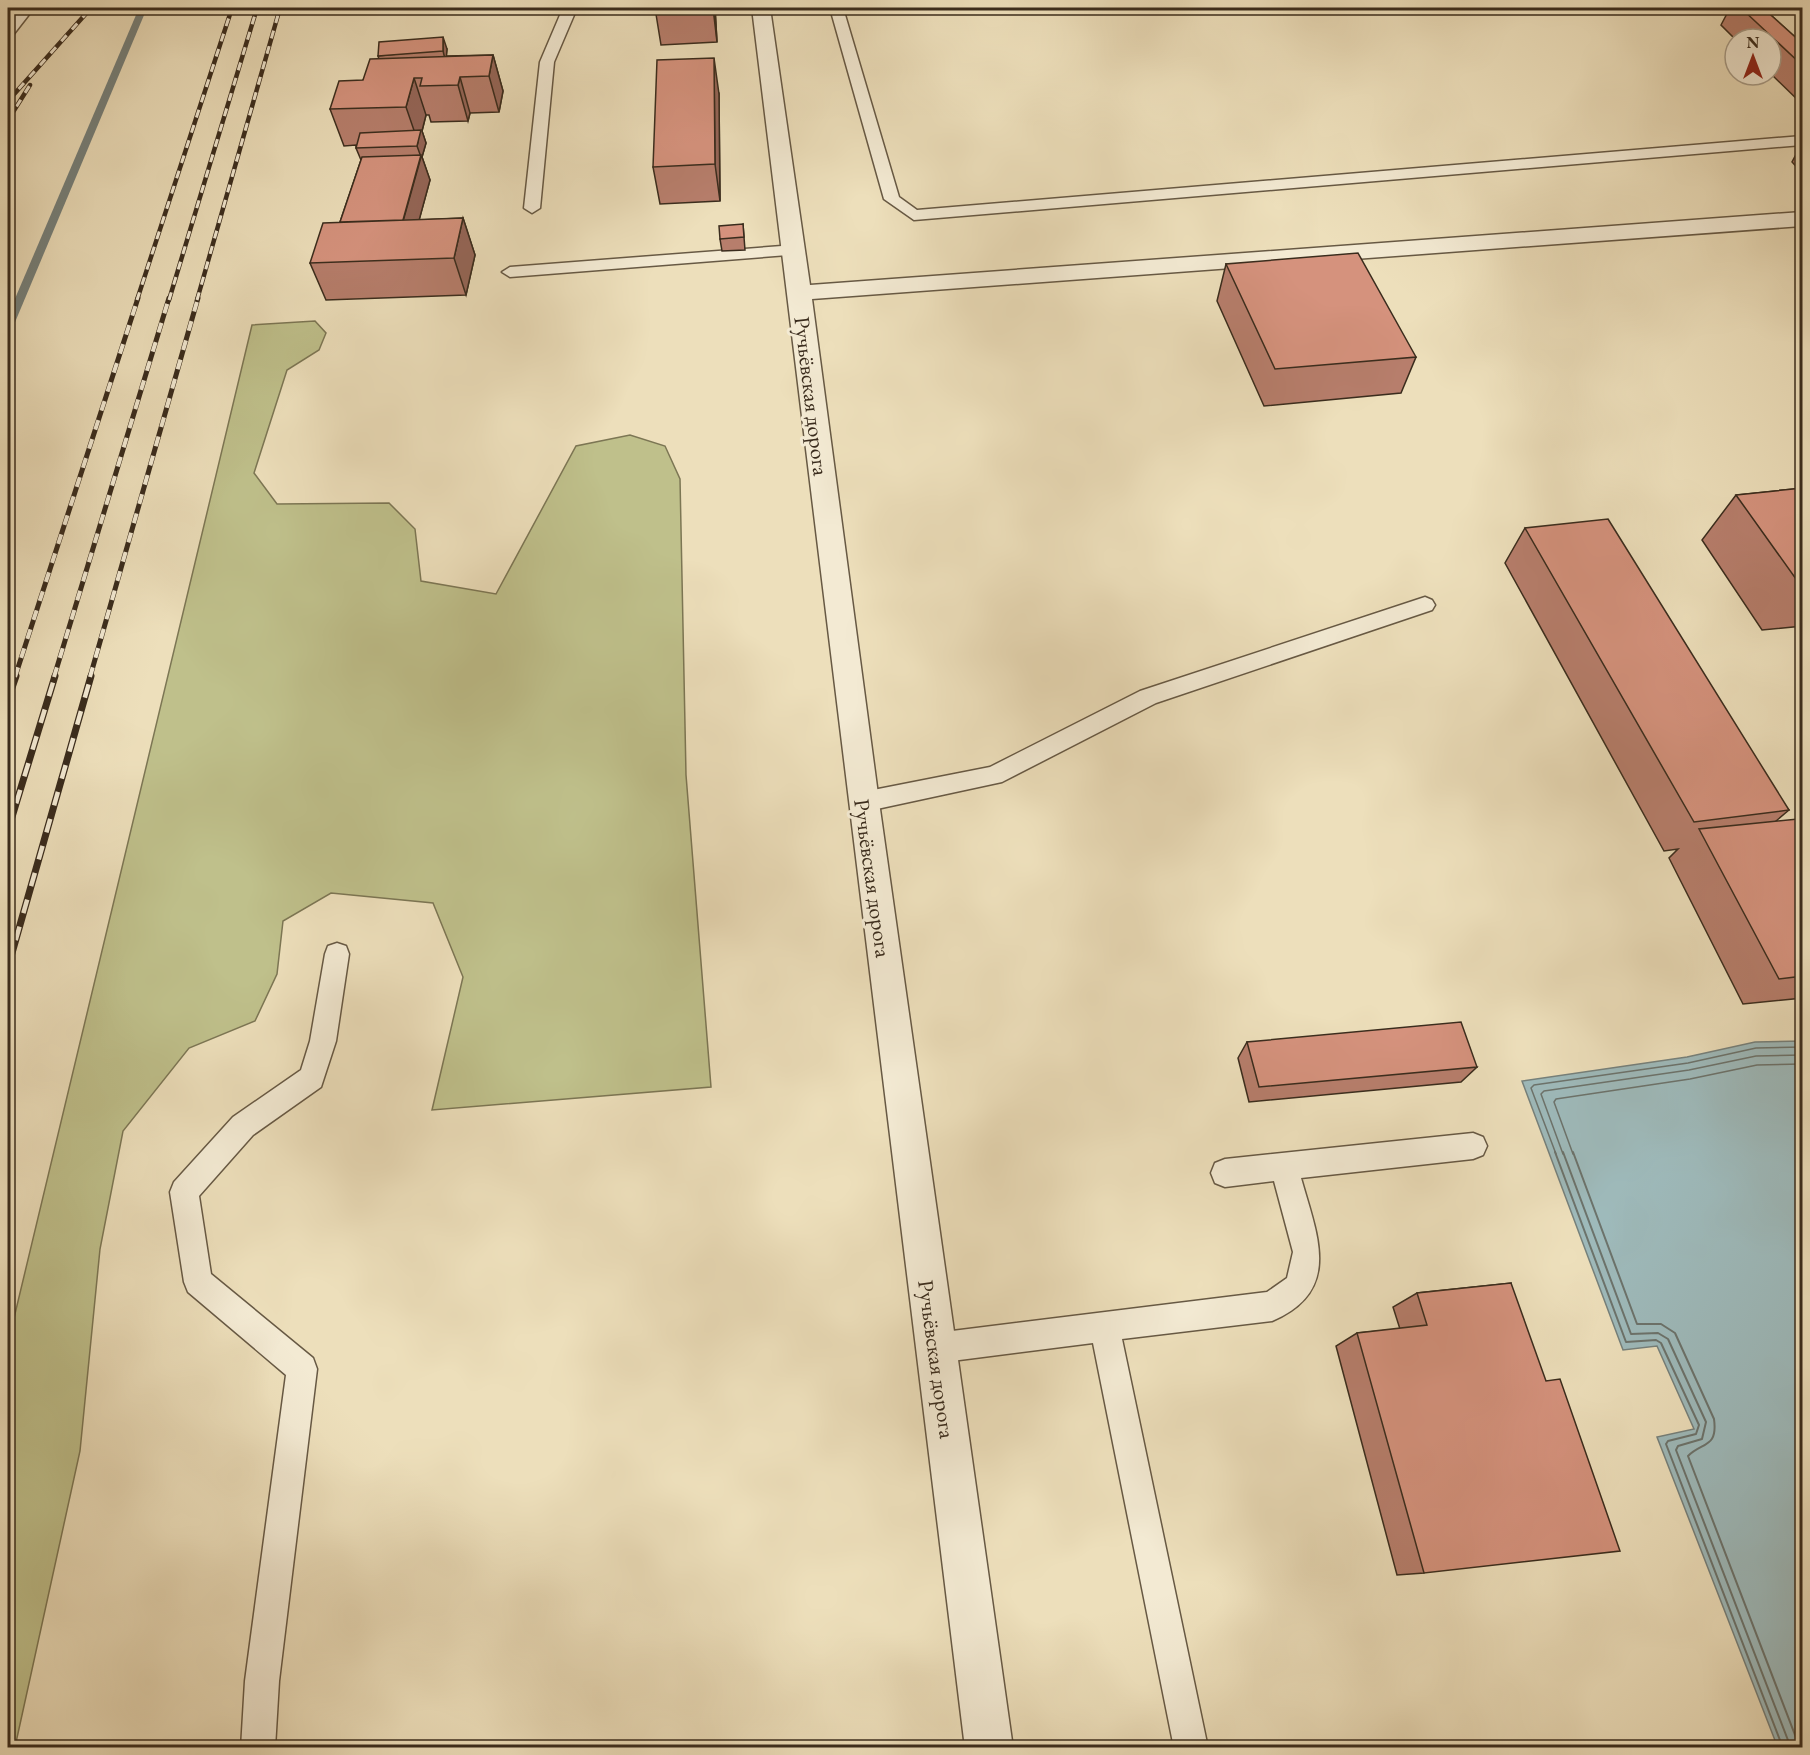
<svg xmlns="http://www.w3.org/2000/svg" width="1810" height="1755" viewBox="0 0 1810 1755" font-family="'EB Garamond',serif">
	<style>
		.green { fill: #bfc08b; stroke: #7c7654; stroke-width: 1.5 }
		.water { fill: #9ebabb; stroke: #76817c; stroke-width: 1.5 }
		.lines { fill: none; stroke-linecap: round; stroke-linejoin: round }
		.shore-far1 { stroke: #6c736c; stroke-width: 1.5 }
		.shore { stroke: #6c736c; stroke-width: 2 }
		.stream { fill: #76817c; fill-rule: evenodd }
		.lane-casing { stroke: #675944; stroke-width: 3 }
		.street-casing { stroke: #675944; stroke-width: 3 }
		.lane { fill: #f3ead3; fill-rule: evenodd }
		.street { fill: #f3ead3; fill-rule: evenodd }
		.rail-far2-casing { stroke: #3a2c1d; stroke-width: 4.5 }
		.rail-far1-casing { stroke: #3a2c1d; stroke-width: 5 }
		.rail-casing { stroke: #3a2c1d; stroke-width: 7 }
		.rail-far2 { stroke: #f3ead3; stroke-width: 3; stroke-dasharray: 8; stroke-linecap: butt }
		.rail-far1 { stroke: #f3ead3; stroke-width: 4; stroke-dasharray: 10; stroke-linecap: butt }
		.rail { stroke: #f3ead3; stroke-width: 4.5; stroke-dasharray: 14; stroke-linecap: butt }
		.wall { fill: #b77e6c; stroke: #3a2c1d; stroke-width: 1.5 }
		.shaded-wall { fill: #956658; stroke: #3a2c1d; stroke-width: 1.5 }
		.building { fill: #d5927d; stroke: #3a2c1d; stroke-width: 1.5 }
		.labels { text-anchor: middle; stroke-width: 6; stroke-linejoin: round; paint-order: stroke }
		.street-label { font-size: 22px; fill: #3a2c1d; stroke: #f3ead3 }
	</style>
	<rect width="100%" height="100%" fill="#eddfbb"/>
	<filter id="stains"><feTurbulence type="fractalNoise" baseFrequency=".00333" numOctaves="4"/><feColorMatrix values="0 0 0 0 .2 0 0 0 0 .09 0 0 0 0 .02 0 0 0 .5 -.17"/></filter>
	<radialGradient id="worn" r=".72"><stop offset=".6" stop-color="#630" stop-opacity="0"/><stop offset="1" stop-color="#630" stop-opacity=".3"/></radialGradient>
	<!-- green -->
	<path class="green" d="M 315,321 L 326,333 L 319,350 L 287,370 L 254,473 L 277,504 L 389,503 L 415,529 L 421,581 L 496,594 L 576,446 L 630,435 L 665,446 L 680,479 L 686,775 L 711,1087 L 432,1110 L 463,977 L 433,903 L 331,893 L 283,921 L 277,974 L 255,1021 L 189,1048 L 123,1131 L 100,1249 L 80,1451 L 15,1747 L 8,1747 L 8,1343 L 252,325 Z"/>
	<!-- water -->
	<path class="water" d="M 1802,1041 L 1802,1747 L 1778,1748 L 1657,1437 L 1694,1429 L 1657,1346 L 1623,1350 L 1522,1081 L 1687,1057 L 1755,1042 Z"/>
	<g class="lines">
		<!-- shore-far1 -->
		<path class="shore-far1" d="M 1556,1154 L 1531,1088 L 1534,1085 L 1688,1063 L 1756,1048 L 1802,1047
			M 1563,1154 L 1541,1094 L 1544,1091 L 1689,1070 L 1756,1056 L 1802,1055
			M 1573,1154 L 1554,1102 L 1556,1099 L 1690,1079 L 1757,1065 L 1802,1064"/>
		<!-- shore -->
		<path class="shore" d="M 1555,1152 L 1626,1342 L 1656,1340 L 1661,1343 L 1699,1425 L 1696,1434 L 1668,1441 L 1666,1444 L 1783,1748
			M 1563,1152 L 1631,1334 L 1658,1333 L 1668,1339 L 1706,1422 L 1702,1439 L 1678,1446 L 1676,1450 L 1791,1748
			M 1573,1152 L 1637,1324 L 1661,1324 L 1675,1333 L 1714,1419 C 1718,1448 1702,1442 1688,1456 L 1800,1748"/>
		<!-- stream -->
		<path class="stream" d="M 139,8 L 147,8 L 13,327 L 8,330 L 8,315 Z"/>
		<!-- lane casing -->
		<g class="lane-casing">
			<path id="lane" d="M 20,8 L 34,8 L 13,35 L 8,36 L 8,23 Z
				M 563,8 L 577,8 L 554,62 L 540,208 L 532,213 L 524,208 L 540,62 Z
				M 830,8 L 843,8 L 899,197 L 917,210 L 1802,136 L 1802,145 L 914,220 L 884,199 Z
				M 795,245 L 801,246 L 803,250 L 801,254 L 510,277 L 502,272 L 510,267 Z
				M 1425,597 L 1432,600 L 1435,605 L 1432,610 L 1156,703 L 1002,782 L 863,812 L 855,809 L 851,802 L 855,795 L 863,792 L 990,767 L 1140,691 Z
				M 337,943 L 346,946 L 349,954 L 336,1041 L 321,1087 L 253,1135 L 199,1196 L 211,1274 L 313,1358 L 317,1369 L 279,1681 L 275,1748 L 241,1748 L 245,1681 L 286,1375 L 188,1292 L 184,1282 L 170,1192 L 174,1182 L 233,1117 L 301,1070 L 310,1041 L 325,954 L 328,946 Z
				M 1473,1133 L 1483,1137 L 1487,1146 L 1483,1155 L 1473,1159 L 1301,1178 C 1317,1235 1343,1291 1272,1321 L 1122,1339 L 1208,1748 L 1174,1748 L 1093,1343 L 936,1363 L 926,1358 L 921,1348 L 926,1338 L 936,1333 L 1267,1292 L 1287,1278 L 1293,1252 L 1274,1181 L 1225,1187 L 1215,1183 L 1211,1173 L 1215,1163 L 1225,1159 Z"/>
		</g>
		<!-- street casing -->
		<g class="street-casing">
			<path id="street" d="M 752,8 L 770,8 L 810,285 L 1802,212 L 1802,226 L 812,299 L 879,802 L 1013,1748 L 965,1748 Z"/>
		</g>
		<!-- lane -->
		<use href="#lane" class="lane"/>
		<!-- street -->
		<use href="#street" class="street"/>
		<!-- rail-far2 casing -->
		<g class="rail-far2-casing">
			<path id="rail-far2" d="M 8,101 L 91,8
				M 8,120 L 30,85
				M 137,300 L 232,8
				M 169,300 L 257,8
				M 197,300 L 280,8"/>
		</g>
		<!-- rail-far1 casing -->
		<g class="rail-far1-casing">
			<path id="rail-far1" d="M 15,677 L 138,298
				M 54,677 L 169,298
				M 90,677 L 198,298"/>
		</g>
		<!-- rail casing -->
		<g class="rail-casing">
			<path id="rail" d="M 8,699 L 16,676
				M 8,830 L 55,676
				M 8,967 L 91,676"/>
		</g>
		<!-- rail-far2 -->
		<use href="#rail-far2" class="rail-far2"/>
		<!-- rail-far1 -->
		<use href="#rail-far1" class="rail-far1"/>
		<!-- rail -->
		<use href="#rail" class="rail"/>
	</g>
	<!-- wall -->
	<path class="wall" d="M 393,8 L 419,8 L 394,10 Z
		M 655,8 L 715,8 L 717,42 L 661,45 Z
		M 1730,8 L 1763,8 L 1803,44 L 1803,105 L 1771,74 L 1771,39 L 1735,39 L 1721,25 Z
		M 447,49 L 446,56 L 493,55 L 503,91 L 499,112 L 470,113 L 468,121 L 431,122 L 429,115 L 426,115 L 422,131 L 426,143 L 422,157 L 430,180 L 419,220 L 463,218 L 475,255 L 466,295 L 326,300 L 310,263 L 340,222 L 361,160 L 356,148 L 356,145 L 344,146 L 330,109 L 363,80 L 379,59 L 378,56 Z
		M 719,94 L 720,201 L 660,204 L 653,167 Z
		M 1799,149 L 1803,149 L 1803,174 L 1792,162 Z
		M 743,224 L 745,250 L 722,251 L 720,239 Z
		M 1226,264 L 1416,357 L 1401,393 L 1264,406 L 1217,301 Z
		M 1803,488 L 1803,626 L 1762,630 L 1702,540 L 1736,495 Z
		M 1525,528 L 1789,810 L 1776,821 L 1803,827 L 1803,998 L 1743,1004 L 1669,858 L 1678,849 L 1664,851 L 1505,563 Z
		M 1247,1042 L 1477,1067 L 1461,1082 L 1249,1102 L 1238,1058 Z
		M 1511,1283 L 1424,1573 L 1397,1575 L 1336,1346 L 1357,1333 L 1400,1329 L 1393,1307 L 1417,1293 Z"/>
	<!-- shaded-wall -->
	<path class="shaded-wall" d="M 713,8 L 715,8 L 717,42 Z
		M 443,37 L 447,49 L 446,63 L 443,51 Z
		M 493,55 L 503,91 L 499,112 L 489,76 Z
		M 714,58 L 719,94 L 720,201 L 715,164 Z
		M 460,77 L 470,113 L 468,121 L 458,85 Z
		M 414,78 L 426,115 L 422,131 L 426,143 L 422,157 L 430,180 L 411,250 L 402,225 L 421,157 L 417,146 L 418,142 L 406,107 Z
		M 463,218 L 475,255 L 466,295 L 454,258 Z"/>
	<!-- building -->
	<path class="building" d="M 655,8 L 681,8 L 655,9 Z
		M 1741,8 L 1763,8 L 1803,44 L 1803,66 Z
		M 443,37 L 443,51 L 378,56 L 379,42 Z
		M 493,55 L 489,76 L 460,77 L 458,85 L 420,86 L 422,78 L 414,78 L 406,107 L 330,109 L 339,81 L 363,80 L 370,59 Z
		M 714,58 L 715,164 L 653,167 L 657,60 Z
		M 421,130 L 417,146 L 356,148 L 360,133 Z
		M 421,155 L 403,220 L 340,222 L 362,157 Z
		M 463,218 L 454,258 L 310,263 L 323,223 Z
		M 743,224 L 744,237 L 720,239 L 719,226 Z
		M 1358,253 L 1416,357 L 1275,369 L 1226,264 Z
		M 1803,488 L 1803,586 L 1801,586 L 1736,495 Z
		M 1608,519 L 1789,810 L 1694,822 L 1525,528 Z
		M 1798,819 L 1803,827 L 1803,976 L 1779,979 L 1699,829 Z
		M 1461,1022 L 1477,1067 L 1259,1087 L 1247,1042 Z
		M 1511,1283 L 1546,1381 L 1560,1379 L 1620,1551 L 1424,1573 L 1357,1333 L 1427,1325 L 1417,1293 Z"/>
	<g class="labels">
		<!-- street labels -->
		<g class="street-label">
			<text transform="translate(812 396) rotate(83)" y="8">Ручьёвская дорога</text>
			<text transform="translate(873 878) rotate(82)" y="8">Ручьёвская дорога</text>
			<text transform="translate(937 1359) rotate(82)" y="8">Ручьёвская дорога</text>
		</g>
	</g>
	<!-- margin -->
	<rect width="1810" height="1755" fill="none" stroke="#eddfbb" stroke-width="30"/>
	<rect x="9" y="9" width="1792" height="1737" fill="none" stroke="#3a2c1d" stroke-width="3"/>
	<rect x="15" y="15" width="1780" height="1725" fill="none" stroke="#3a2c1d" stroke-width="1.5"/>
	<!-- north arrow -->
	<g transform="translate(1753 57)"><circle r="28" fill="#f3ead3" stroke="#a99e8a" stroke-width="1.5"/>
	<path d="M0-4.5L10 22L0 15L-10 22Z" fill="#8f2418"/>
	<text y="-9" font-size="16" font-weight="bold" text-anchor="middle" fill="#3a2c1d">N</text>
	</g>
	<rect width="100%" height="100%" filter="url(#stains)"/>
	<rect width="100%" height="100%" fill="url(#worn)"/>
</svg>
